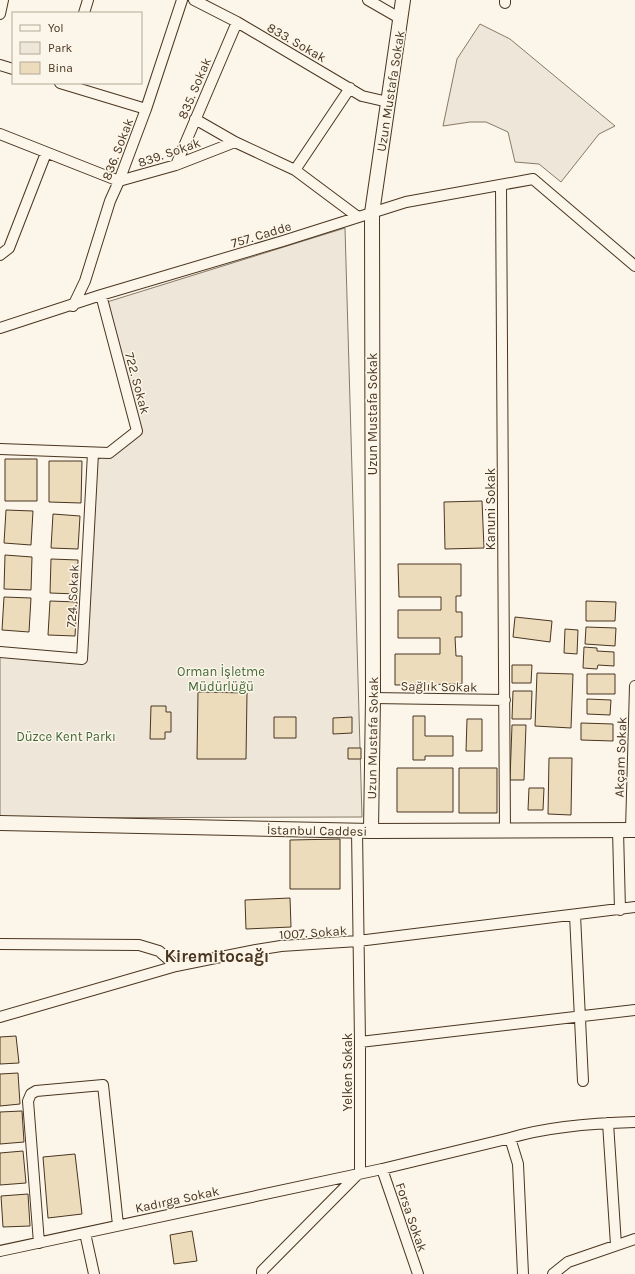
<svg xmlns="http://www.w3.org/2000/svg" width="635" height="1274" viewBox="0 0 635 1274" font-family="Karla,sans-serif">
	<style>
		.green { fill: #ede6d9; stroke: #887966 }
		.building { fill: #ecdcbc; stroke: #4a3520 }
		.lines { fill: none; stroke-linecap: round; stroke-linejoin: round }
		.street-casing { stroke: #4a3520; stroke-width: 12 }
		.secondary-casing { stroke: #4a3520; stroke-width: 16 }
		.street { stroke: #fbf6e9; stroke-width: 10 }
		.secondary { stroke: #fbf6e9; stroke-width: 14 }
		.labels { text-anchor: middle; stroke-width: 3; stroke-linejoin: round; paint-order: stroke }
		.street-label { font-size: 13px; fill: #4a3520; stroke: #fbf6e9 }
		.park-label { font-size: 13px; fill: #436837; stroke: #fbf6e9 }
		.district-label { font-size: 17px; font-weight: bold; fill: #4a3520; stroke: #fbf6e9 }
	</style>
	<rect width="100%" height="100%" fill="#fbf6e9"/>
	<!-- green -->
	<path class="green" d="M 480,24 L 510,39 L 615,126 L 599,134 L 561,182 L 539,164 L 515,162 L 508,132 L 486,122 L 470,122 L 443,126 L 457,59 Z
		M 345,228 L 362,817 L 0,818 L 0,657 L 85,661 L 97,460 L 140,434 L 107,302 Z"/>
	<!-- building -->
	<path class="building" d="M 5,459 L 37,459 L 37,501 L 5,501 Z
		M 49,461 L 82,461 L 81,503 L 49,502 Z
		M 482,501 L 484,548 L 445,549 L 444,502 Z
		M 6,510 L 33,511 L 31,545 L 4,543 Z
		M 53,514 L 80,516 L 78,549 L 51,548 Z
		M 5,555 L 32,557 L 31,590 L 4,589 Z
		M 51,559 L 78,560 L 77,594 L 50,593 Z
		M 398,564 L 461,564 L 461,596 L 456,596 L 456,612 L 462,612 L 462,637 L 455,637 L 456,656 L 462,656 L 462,684 L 395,685 L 395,654 L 440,654 L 440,638 L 398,638 L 398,610 L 441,610 L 441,597 L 399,597 Z
		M 4,597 L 31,598 L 29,632 L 2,630 Z
		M 50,601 L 77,602 L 75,636 L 48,635 Z
		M 586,601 L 616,602 L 615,621 L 586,621 Z
		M 515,617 L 552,621 L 550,642 L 513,637 Z
		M 586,627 L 616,628 L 615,646 L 585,644 Z
		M 565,629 L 578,630 L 577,654 L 564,653 Z
		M 584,647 L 597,648 L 597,651 L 614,652 L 614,666 L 598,665 L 597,669 L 583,668 Z
		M 512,665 L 532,665 L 531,683 L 512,683 Z
		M 537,673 L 573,674 L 571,728 L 535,726 Z
		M 587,674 L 615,674 L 615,694 L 587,694 Z
		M 513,691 L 532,691 L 531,719 L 512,719 Z
		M 198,692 L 247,693 L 246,759 L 197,759 Z
		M 587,699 L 611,700 L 610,715 L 587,714 Z
		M 151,706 L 166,706 L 166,712 L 171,712 L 171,732 L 165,732 L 165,739 L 150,739 Z
		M 413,716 L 425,716 L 425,736 L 453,736 L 453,756 L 425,756 L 425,760 L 413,760 Z
		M 274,717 L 296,717 L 296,738 L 274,738 Z
		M 352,717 L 352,733 L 333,734 L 333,718 Z
		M 467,719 L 482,719 L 482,751 L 466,751 Z
		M 581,723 L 613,724 L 613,741 L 581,740 Z
		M 512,725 L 526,725 L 524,780 L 510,780 Z
		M 348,748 L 361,748 L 361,759 L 348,759 Z
		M 549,758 L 572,758 L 571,815 L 548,814 Z
		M 397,768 L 453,768 L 453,812 L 397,812 Z
		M 459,768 L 497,768 L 497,813 L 459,813 Z
		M 529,788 L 544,788 L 543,810 L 528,810 Z
		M 340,839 L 340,889 L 290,889 L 290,840 Z
		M 290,898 L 291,927 L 246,929 L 245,900 Z
		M 16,1036 L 19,1063 L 0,1064 L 0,1037 Z
		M 18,1073 L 20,1104 L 0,1106 L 0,1074 Z
		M 22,1111 L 24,1142 L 0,1144 L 0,1112 Z
		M 23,1151 L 26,1183 L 0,1185 L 0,1153 Z
		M 75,1154 L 82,1214 L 48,1218 L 43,1157 Z
		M 28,1194 L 30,1226 L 3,1227 L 1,1196 Z
		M 192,1231 L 197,1261 L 174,1264 L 170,1235 Z"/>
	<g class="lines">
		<!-- street casing -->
		<g class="street-casing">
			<path id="street" d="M 194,0 L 237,22 L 362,96 L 388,102
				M 368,0 L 401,19
				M 505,3 L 505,0
				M 84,13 L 88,0
				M 0,14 L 3,0
				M 0,65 L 13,69
				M 60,83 L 146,109
				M 195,119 L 235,142 L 295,170 L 358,217
				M 0,134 L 119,181 L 176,165 L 235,142
				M 176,165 L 237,22
				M 295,170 L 350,88
				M 501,186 L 505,831
				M 0,255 L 9,248 L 46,153
				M 73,306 L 85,281 L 110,201 L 119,181 L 146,109 L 182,0
				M 0,328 L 101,295 L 283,241 L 406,202 L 533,179 L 635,266
				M 0,449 L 109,453 L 137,431 L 101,295
				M 0,652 L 82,659 L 93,453
				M 373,698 L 505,700
				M 618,830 L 620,910
				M 631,830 L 635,686
				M 575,915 L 583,1081
				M 0,944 L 139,945 L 159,951 L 176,966
				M 0,1017 L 176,966 L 256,950 L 281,946 L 358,941 L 635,907
				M 360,1042 L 635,1010
				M 608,1123 L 616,1245
				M 510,1138 C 550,1126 594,1123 635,1122
				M 382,1169 L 418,1274
				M 85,1233 L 94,1274
				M 39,1243 L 28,1101 L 31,1094 L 36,1091 L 103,1085 L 118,1225
				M 0,1251 L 382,1169 L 510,1138 L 518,1164 L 523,1274
				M 262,1274 L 262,1271 L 360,1172 L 360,1042 L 357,830
				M 553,1274 L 568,1262 L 635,1239"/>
		</g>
		<!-- secondary casing -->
		<g class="secondary-casing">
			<path id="secondary" d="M 0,823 L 371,831 L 635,830
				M 371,831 L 373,698 L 372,213 L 403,0"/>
		</g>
		<!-- street -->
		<use href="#street" class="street"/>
		<!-- secondary -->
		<use href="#secondary" class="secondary"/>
	</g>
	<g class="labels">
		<!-- street labels -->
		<g class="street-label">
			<text transform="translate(297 42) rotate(30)" y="5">833. Sokak</text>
			<text transform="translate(194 88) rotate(-67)" y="5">835. Sokak</text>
			<text transform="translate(390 91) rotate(-81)" y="5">Uzun Mustafa Sokak</text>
			<text transform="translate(117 149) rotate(-69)" y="5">836. Sokak</text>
			<text transform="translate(169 152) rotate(-19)" y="5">839. Sokak</text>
			<text transform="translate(261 234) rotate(-17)" y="5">757. Cadde</text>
			<text transform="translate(138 383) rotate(75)" y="5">722. Sokak</text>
			<text transform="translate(372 414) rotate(-90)" y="5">Uzun Mustafa Sokak</text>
			<text transform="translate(490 509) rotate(-90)" y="5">Kanuni Sokak</text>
			<text transform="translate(72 596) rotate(-87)" y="5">724. Sokak</text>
			<text transform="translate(439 686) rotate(1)" y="5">Sağlık Sokak</text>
			<text transform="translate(372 738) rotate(-89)" y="5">Uzun Mustafa Sokak</text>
			<text transform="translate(620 757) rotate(-88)" y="5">Akçam Sokak</text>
			<text transform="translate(317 830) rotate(1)" y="5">İstanbul Caddesi</text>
			<text transform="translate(313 932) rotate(-4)" y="5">1007. Sokak</text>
			<text transform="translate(347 1072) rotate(-90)" y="5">Yelken Sokak</text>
			<text transform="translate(177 1199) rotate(-12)" y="5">Kadırga Sokak</text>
			<text transform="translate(412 1217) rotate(71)" y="5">Forsa Sokak</text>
		</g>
		<!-- park labels -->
		<g class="park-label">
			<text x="221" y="676">Orman İşletme<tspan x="221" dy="15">Müdürlüğü</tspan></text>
			<text x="66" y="741">Düzce Kent Parkı</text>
		</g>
		<!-- district labels -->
		<g class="district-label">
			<text x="217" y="962">Kiremitocağı</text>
		</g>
	</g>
	<!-- legend -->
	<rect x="12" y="12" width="130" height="72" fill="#fbf6e9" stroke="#b4a999"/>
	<rect x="20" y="25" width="20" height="6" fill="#fbf6e9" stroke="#b4a999"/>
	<text x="48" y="32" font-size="12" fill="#4a3520">Yol</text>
	<rect x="20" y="42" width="20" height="12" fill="#ede6d9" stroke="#b4a999"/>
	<text x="48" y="52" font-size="12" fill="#4a3520">Park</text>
	<rect x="20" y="62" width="20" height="12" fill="#ecdcbc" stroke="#b4a999"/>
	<text x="48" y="72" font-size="12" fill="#4a3520">Bina</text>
</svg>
